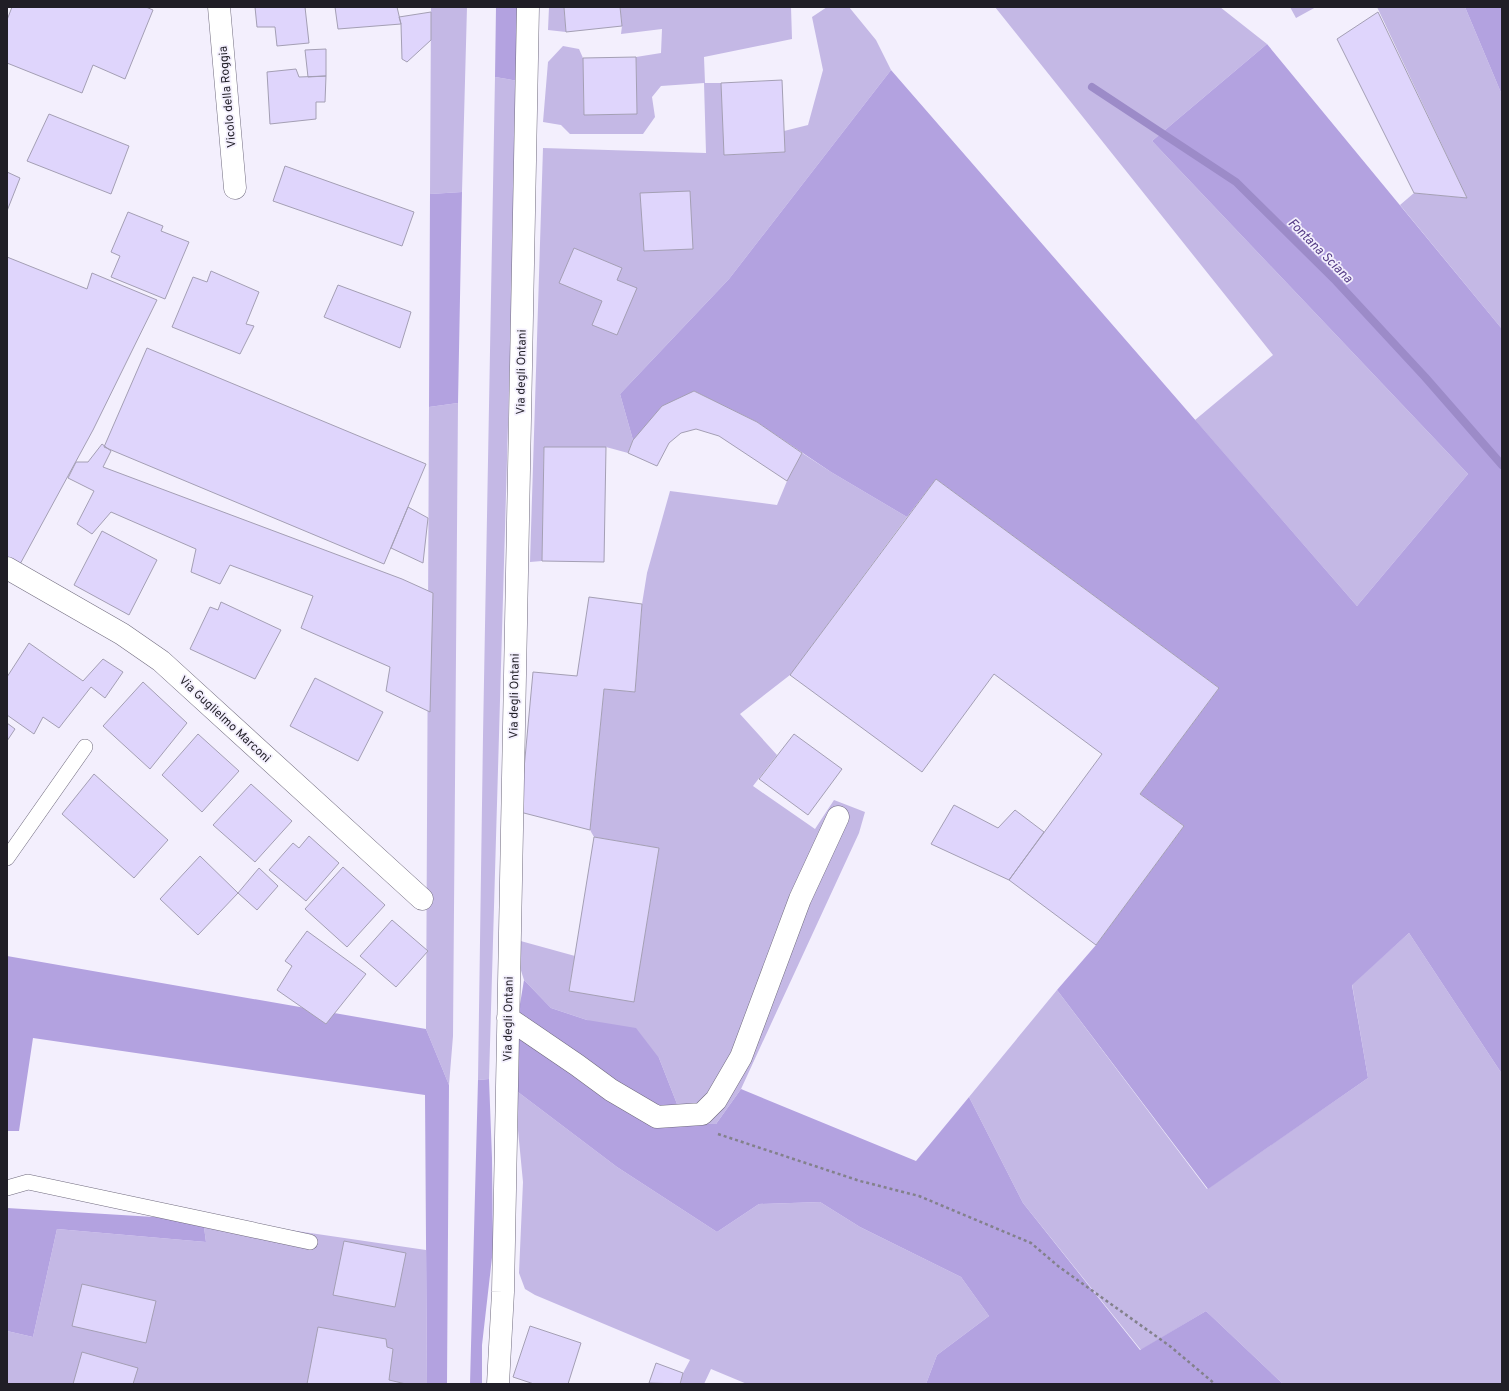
<svg xmlns="http://www.w3.org/2000/svg" width="1509" height="1391" viewBox="0 0 1509 1391" font-family="Overpass,sans-serif">
	<style>
		.green { fill: #c4b8e5 }
		.forest { fill: #b3a2e0 }
		.lines { fill: none; stroke-linecap: round; stroke-linejoin: round }
		.stream { stroke: #9c8bc8; stroke-width: 8 }
		.building { fill: #dfd5fc; stroke: #a49fb4 }
		.service-casing { stroke: #716c7f; stroke-width: 16 }
		.minor-casing { stroke: #716c7f; stroke-width: 23 }
		.path { stroke: #83818b; stroke-width: 2.5; stroke-dasharray: 3 3; stroke-linecap: butt }
		.service { stroke: #fff; stroke-width: 15 }
		.minor { stroke: #fff; stroke-width: 22 }
		.labels { text-anchor: middle; stroke-width: 3.5; stroke-linejoin: round; paint-order: stroke }
		.street-label { font-size: 12px; fill: #201e26; stroke: #f3effd }
		.water-label { font-size: 13px; font-style: italic; fill: #553c86; stroke: #f3effd }
	</style>
	<rect width="100%" height="100%" fill="#f3effd"/>
	<!-- green -->
	<path class="green" d="M 431,7 L 467,7 L 462,192 L 430,194 Z
		M 549,7 L 564,7 L 566,32 L 548,30 Z
		M 620,7 L 791,7 L 792,39 L 704,57 L 705,83 L 721,83 L 725,155 L 785,152 L 784,131 L 808,125 L 823,70 L 812,17 L 827,7 L 849,7 L 876,40 L 891,70 L 729,279 L 620,394 L 633,440 L 628,453 L 606,447 L 544,447 L 542,561 L 530,562 L 543,148 L 706,153 L 704,83 L 661,86 L 652,97 L 655,117 L 643,134 L 570,134 L 561,125 L 543,122 L 548,62 L 563,46 L 579,49 L 583,58 L 584,115 L 637,114 L 636,57 L 661,53 L 662,29 L 621,34 L 622,26 Z
		M 995,7 L 1220,7 L 1267,44 L 1152,141 L 1468,474 L 1357,606 L 1195,420 L 1273,355 Z
		M 1290,7 L 1316,7 L 1296,18 Z
		M 1377,7 L 1465,7 L 1502,95 L 1502,329 L 1400,205 L 1414,193 L 1467,198 Z
		M 495,77 L 518,81 L 489,1079 L 478,1080 L 483,736 Z
		M 458,403 L 453,1036 L 449,1085 L 426,1029 L 429,407 Z
		M 802,453 L 831,472 L 907,517 L 790,675 L 740,714 L 777,755 L 753,786 L 815,829 L 834,800 L 865,812 L 859,833 L 741,1089 L 716,1124 L 705,1124 L 677,1104 L 659,1058 L 587,1020 L 551,1008 L 524,980 L 517,958 L 517,940 L 575,956 L 569,991 L 634,1001 L 659,848 L 594,837 L 590,830 L 604,689 L 635,692 L 642,604 L 647,573 L 670,491 L 777,505 L 787,481 Z
		M 1409,933 L 1502,1074 L 1502,1384 L 1283,1384 L 1206,1311 L 1141,1350 L 1023,1203 L 969,1097 L 1057,990 L 1207,1189 L 1368,1078 L 1352,984 Z
		M 514,1089 L 617,1167 L 717,1232 L 759,1204 L 820,1202 L 860,1227 L 961,1277 L 989,1316 L 937,1355 L 926,1384 L 747,1384 L 711,1369 L 704,1384 L 680,1384 L 683,1373 L 690,1360 L 535,1295 L 525,1289 L 519,1273 L 523,1182 Z
		M 207,1218 L 426,1250 L 427,1384 L 7,1384 L 7,1331 L 33,1337 L 57,1229 L 206,1242 L 203,1220 Z"/>
	<!-- forest -->
	<path class="forest" d="M 496,7 L 520,7 L 518,81 L 495,77 Z
		M 1465,7 L 1502,7 L 1502,95 Z
		M 1267,44 L 1502,329 L 1502,1074 L 1409,933 L 1352,985 L 1368,1078 L 1208,1189 L 1057,990 L 1096,945 L 1184,826 L 1140,794 L 1219,688 L 936,479 L 907,517 L 831,472 L 757,422 L 694,391 L 633,440 L 620,394 L 729,279 L 891,70 L 1357,606 L 1468,474 L 1152,141 Z
		M 462,192 L 458,403 L 429,407 L 430,194 Z
		M 7,956 L 426,1029 L 449,1085 L 447,1384 L 427,1384 L 425,1095 L 33,1038 L 19,1131 L 7,1131 Z
		M 524,980 L 551,1008 L 587,1020 L 636,1028 L 659,1058 L 677,1104 L 705,1124 L 716,1124 L 741,1089 L 916,1161 L 969,1097 L 1023,1203 L 1140,1350 L 1206,1311 L 1283,1384 L 926,1384 L 937,1355 L 989,1316 L 961,1277 L 860,1227 L 820,1202 L 759,1204 L 717,1232 L 617,1167 L 514,1089 L 520,1004 Z
		M 489,1079 L 492,1158 L 493,1249 L 482,1345 L 482,1384 L 470,1384 L 478,1080 Z
		M 7,1208 L 203,1220 L 206,1242 L 57,1229 L 33,1337 L 7,1331 Z"/>
	<g class="lines">
		<!-- stream -->
		<path class="stream" d="M 1092,87 L 1236,182 L 1336,281 L 1425,377 L 1502,465"/>
	</g>
	<!-- building -->
	<path class="building" d="M 12,7 L 146,7 L 153,10 L 125,79 L 93,65 L 82,93 L 7,63 L 7,20 Z
		M 255,7 L 305,7 L 309,43 L 277,46 L 275,27 L 257,27 Z
		M 335,7 L 397,7 L 401,24 L 338,29 Z
		M 564,7 L 620,7 L 622,26 L 566,32 Z
		M 431,12 L 431,40 L 407,62 L 402,59 L 401,24 L 399,17 Z
		M 1378,12 L 1467,198 L 1414,193 L 1337,39 Z
		M 326,49 L 326,76 L 308,77 L 305,50 Z
		M 636,57 L 637,114 L 584,115 L 583,58 Z
		M 296,69 L 299,77 L 326,76 L 325,102 L 316,102 L 316,119 L 270,124 L 267,72 Z
		M 782,80 L 785,152 L 724,155 L 721,83 Z
		M 49,114 L 129,146 L 111,194 L 27,161 Z
		M 285,166 L 414,212 L 402,246 L 273,201 Z
		M 7,172 L 20,178 L 7,211 Z
		M 690,191 L 693,249 L 644,251 L 640,193 Z
		M 128,212 L 163,226 L 161,231 L 189,242 L 165,299 L 111,277 L 120,256 L 111,252 Z
		M 574,248 L 622,268 L 617,280 L 637,288 L 617,335 L 592,325 L 602,301 L 559,283 Z
		M 7,257 L 87,289 L 92,273 L 157,300 L 93,430 L 19,566 L 7,560 Z
		M 211,271 L 259,292 L 246,324 L 254,326 L 240,354 L 172,327 L 193,277 L 207,282 Z
		M 338,285 L 411,312 L 400,348 L 324,317 Z
		M 147,348 L 426,464 L 384,564 L 104,447 Z
		M 694,391 L 757,422 L 802,453 L 787,481 L 719,436 L 696,429 L 681,433 L 669,443 L 657,466 L 628,453 L 633,440 L 662,406 Z
		M 102,444 L 111,451 L 103,467 L 402,579 L 433,593 L 430,712 L 386,691 L 390,667 L 301,628 L 313,596 L 230,565 L 220,584 L 191,572 L 196,549 L 111,512 L 92,534 L 77,524 L 94,491 L 68,478 L 76,462 L 88,462 Z
		M 544,447 L 606,447 L 604,562 L 542,561 Z
		M 936,479 L 1219,688 L 1140,794 L 1184,826 L 1096,945 L 1009,880 L 1102,754 L 994,674 L 922,772 L 790,675 Z
		M 408,507 L 428,518 L 423,563 L 391,548 Z
		M 102,531 L 157,560 L 129,615 L 74,585 Z
		M 589,597 L 642,604 L 635,692 L 604,689 L 590,830 L 520,812 L 533,672 L 577,676 Z
		M 221,602 L 281,630 L 255,679 L 190,649 L 210,607 L 218,610 Z
		M 29,643 L 83,681 L 103,659 L 123,672 L 105,698 L 91,687 L 59,728 L 43,717 L 34,734 L 7,715 L 7,677 Z
		M 315,678 L 383,712 L 358,761 L 290,726 Z
		M 143,682 L 187,723 L 150,769 L 103,726 Z
		M 7,723 L 15,729 L 7,741 Z
		M 198,734 L 239,771 L 202,812 L 162,775 Z
		M 794,734 L 842,769 L 808,815 L 759,779 Z
		M 94,774 L 168,840 L 134,878 L 62,814 Z
		M 251,784 L 292,821 L 255,862 L 213,825 Z
		M 954,805 L 998,828 L 1015,810 L 1044,832 L 1009,880 L 931,844 Z
		M 309,836 L 339,863 L 306,901 L 269,870 L 293,843 L 299,848 Z
		M 594,837 L 659,848 L 634,1002 L 569,991 Z
		M 200,856 L 238,893 L 198,935 L 160,899 Z
		M 343,867 L 385,905 L 347,947 L 305,909 Z
		M 259,868 L 278,886 L 257,910 L 238,893 Z
		M 392,920 L 428,951 L 396,987 L 360,956 Z
		M 307,931 L 366,974 L 326,1024 L 277,990 L 292,966 L 285,961 Z
		M 344,1241 L 406,1253 L 395,1307 L 333,1295 Z
		M 82,1284 L 156,1301 L 146,1343 L 72,1326 Z
		M 530,1326 L 581,1343 L 568,1384 L 534,1384 L 513,1377 Z
		M 318,1327 L 386,1339 L 387,1347 L 393,1349 L 389,1380 L 406,1384 L 307,1384 Z
		M 82,1352 L 138,1368 L 133,1384 L 73,1384 Z
		M 656,1363 L 683,1373 L 680,1384 L 649,1383 Z"/>
	<g class="lines">
		<!-- service casing -->
		<g class="service-casing">
			<path id="service" d="M 7,858 L 85,747
				M 7,1188 L 28,1182 L 310,1242"/>
		</g>
		<!-- minor casing -->
		<g class="minor-casing">
			<path id="minor" d="M 219,7 L 235,188
				M 7,568 L 122,634 L 161,661 L 422,899
				M 508,1018 L 577,1065 L 611,1090 L 657,1117 L 702,1114 L 716,1100 L 741,1057 L 800,899 L 838,817
				M 498,1384 L 503,1292 L 528,7"/>
		</g>
		<!-- path -->
		<path class="path" d="M 718,1134 L 860,1181 L 919,1196 L 1031,1243 L 1058,1266 L 1171,1347 L 1215,1384"/>
		<!-- service -->
		<use href="#service" class="service"/>
		<!-- minor -->
		<use href="#minor" class="minor"/>
	</g>
	<g class="labels">
		<!-- street labels -->
		<g class="street-label">
			<text transform="translate(227 97) rotate(-95)" y="4">Vicolo della Roggia</text>
			<text transform="translate(521 372) rotate(-89)" y="4">Via degli Ontani</text>
			<text transform="translate(514 696) rotate(-89)" y="4">Via degli Ontani</text>
			<text transform="translate(225 719) rotate(43)" y="4">Via Guglielmo Marconi</text>
			<text transform="translate(508 1019) rotate(-89)" y="4">Via degli Ontani</text>
		</g>
		<!-- water labels -->
		<g class="water-label">
			<text transform="translate(1321 250) rotate(45)" y="5">Fontana Sciana</text>
		</g>
	</g>
	<!-- border -->
	<rect width="1509" height="1391" fill="none" stroke="#201e26" stroke-width="16"/>
</svg>
